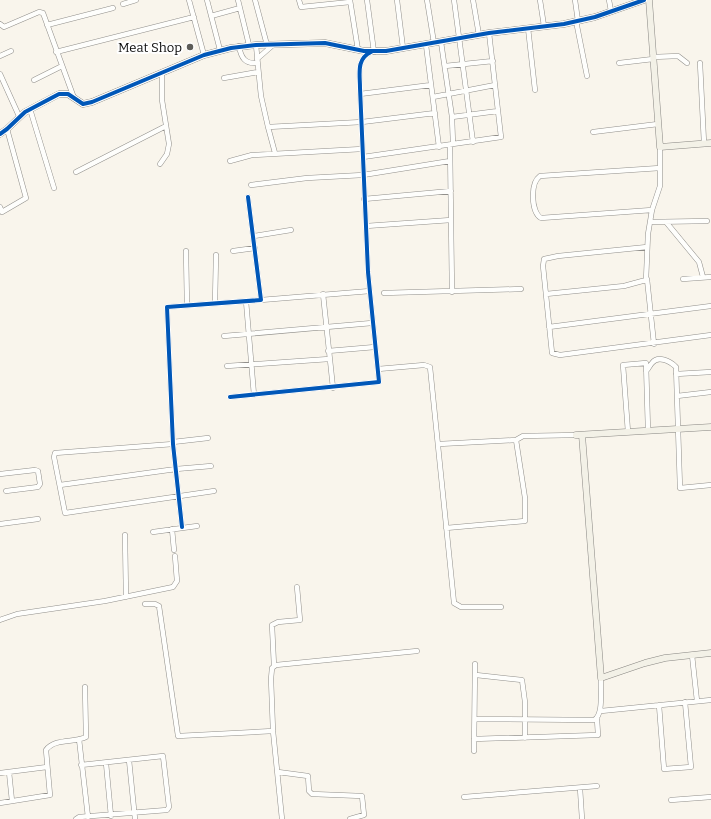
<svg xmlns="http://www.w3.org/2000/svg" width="711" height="819" viewBox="0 0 711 819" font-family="Bitter,serif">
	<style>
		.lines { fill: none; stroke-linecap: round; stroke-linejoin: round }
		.street-casing { stroke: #918f8b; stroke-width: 5.5 }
		.secondary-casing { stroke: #888682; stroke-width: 7 }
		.street { stroke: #fefefc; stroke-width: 4.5 }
		.secondary { stroke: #f3f1e7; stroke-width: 6 }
		.cycleway-casing { stroke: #fff; stroke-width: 6 }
		.cycleway { stroke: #0057b8; stroke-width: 4 }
		.poi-dot { fill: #5d5c58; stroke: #fff; stroke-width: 1.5 }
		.labels { text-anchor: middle; stroke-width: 4; stroke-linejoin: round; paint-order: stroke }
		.poi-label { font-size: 13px; fill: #090909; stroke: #fff; text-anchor: end }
	</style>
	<rect width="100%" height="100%" fill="#f9f5ec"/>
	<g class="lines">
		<!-- street casing -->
		<g class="street-casing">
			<path id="street" d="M 189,0 L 204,55
				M 207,0 L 220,50
				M 238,0 L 249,45
				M 255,0 L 267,45
				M 299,0 L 301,7 L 350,2
				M 350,0 L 358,50
				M 367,0 L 374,52
				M 397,0 L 403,48
				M 427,0 L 434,43
				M 454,0 L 473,142
				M 473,0 L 479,35
				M 540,0 L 544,26
				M 575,0 L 578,21
				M 609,0 L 611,11
				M 123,4 L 136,0
				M 211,16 L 240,8
				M 576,21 L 587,76
				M 0,24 L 4,27 L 39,12 L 43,13 L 74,98
				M 47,25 L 113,8
				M 528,28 L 535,90
				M 441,42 L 452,117 L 453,144
				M 256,45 L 261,96 L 268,127
				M 426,45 L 439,147
				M 239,46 C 241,58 245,64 257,63
				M 56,52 L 194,17
				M 0,56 L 11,51
				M 653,57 L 678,56 L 687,63
				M 257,59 L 273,45
				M 619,63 L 653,59
				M 700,63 L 704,143
				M 445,66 L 493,61
				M 0,74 L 19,116
				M 224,78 L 258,72
				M 34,80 L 62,66
				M 360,94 L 431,85
				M 433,97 L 495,85
				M 30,109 L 54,188
				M 452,117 L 498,111
				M 593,132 L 658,124
				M 450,145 L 452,292
				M 275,153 L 268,127 L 362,122 L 435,113
				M 363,157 L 501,137 L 489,33
				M 230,161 L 252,155 L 362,149
				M 160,164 L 167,154 L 169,144 L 162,100 L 162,73
				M 76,172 L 166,126
				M 251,185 L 307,178 L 363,175 L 450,161
				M 364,199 L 451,191
				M 0,207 L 2,212 L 26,198 L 7,129
				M 652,210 L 541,218 C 531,212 530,183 540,176 L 660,168
				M 650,222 L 707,221
				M 666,222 L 699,262 L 703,277
				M 366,226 L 451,220
				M 254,236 L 291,230
				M 647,247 L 558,256 L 544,259 L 543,266 L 552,353 L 560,355 L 711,335
				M 186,251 L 187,305
				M 233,251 L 255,248
				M 647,279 L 654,344
				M 683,279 L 711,277
				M 384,293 L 521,289
				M 323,294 L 333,388
				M 546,294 L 624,286 L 646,280 L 648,234 L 652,210 L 660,186 L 660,147
				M 261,300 L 370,291
				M 246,301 L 254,395
				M 215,303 L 216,255
				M 549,327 L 711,306
				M 224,336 L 372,323
				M 328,351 L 375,347
				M 227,366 L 329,359
				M 378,369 L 424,365 L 430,367 L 454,603 L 461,607 L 501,607
				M 646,371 C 649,369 649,366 652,363 C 658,355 670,361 676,367 L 680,488 L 711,485
				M 676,374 L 711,372
				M 677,396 L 711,392
				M 230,397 L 379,382 L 368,272 L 360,88 C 360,74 356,59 371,52
				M 628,432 L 623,365 L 646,363 L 648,430
				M 173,442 L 208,438
				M 173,444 L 55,453 L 54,457 L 65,513 L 214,491
				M 439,444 L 516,440 L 523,436 L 576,435
				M 0,474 L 35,470 L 38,471 L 40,484 L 38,487 L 6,491
				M 60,485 L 176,469 L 211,466
				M 0,524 L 38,519
				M 182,527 L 173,444 L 167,307 L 261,300 L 248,197
				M 446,528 L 525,521 L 525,498 L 516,440
				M 172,529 L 174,550
				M 153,532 L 197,526
				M 125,535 L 126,597
				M 145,604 L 155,604 L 159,606 L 178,736 L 273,731
				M 0,620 L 17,614 L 105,601 L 173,587 L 177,581 L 175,556
				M 692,655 L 697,701
				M 274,666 L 272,625 L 278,622 L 300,620 L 297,587
				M 476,675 L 522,680 L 525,702 L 525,738
				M 659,705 L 664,769 L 691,767 L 685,702
				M 601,711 L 711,700
				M 475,719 L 594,720 C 604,715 600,689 601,678
				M 79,739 L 88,817
				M 474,739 L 598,735 L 597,719
				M 474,751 L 475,664
				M 129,760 L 135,819
				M 106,763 L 111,816
				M 9,772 L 12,801
				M 278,772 L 308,776 L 309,791 L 312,794 L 362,796 L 364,815 L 350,819
				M 0,773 L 47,767
				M 580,788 L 582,819
				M 464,797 L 597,786
				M 671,800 L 711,797
				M 0,803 L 50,795 L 46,750 C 55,738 74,743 86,737 L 85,687
				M 76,819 L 79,817 L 167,810 L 169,807 L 163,756 L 81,765
				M 282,819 L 273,731 L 271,679 L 272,668 L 276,665 L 417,651"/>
		</g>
		<!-- secondary casing -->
		<g class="secondary-casing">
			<path id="secondary" d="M 649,0 L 660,147 L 711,143
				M 0,134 L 7,129 L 25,112 L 59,94 L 68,94 L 83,104 L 92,102 L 204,55 L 231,48 L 256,45 L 325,43 L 364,51 L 386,51 L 489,33 L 564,24 L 595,17 L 644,0
				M 576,435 L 711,427
				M 582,435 L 601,678 L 645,663 L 665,658 L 711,653"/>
		</g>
		<!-- street -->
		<use href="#street" class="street"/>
		<!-- secondary -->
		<use href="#secondary" class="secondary"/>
		<!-- cycleway casing -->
		<g class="cycleway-casing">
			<path id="cycleway" d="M 0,134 L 7,129 L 25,112 L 59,94 L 68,94 L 83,104 L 92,102 L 204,55 L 231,48 L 256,45 L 325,43 L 364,51 L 386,51 L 489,33 L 564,24 L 595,17 L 644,0
				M 230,397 L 379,382 L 368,272 L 360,88 C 360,74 356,59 371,52
				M 182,527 L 173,444 L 167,307 L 261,300 L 248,197"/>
		</g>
		<!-- cycleway -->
		<use href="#cycleway" class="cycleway"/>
	</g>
	<!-- markers -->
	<circle class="poi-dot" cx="190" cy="47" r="4"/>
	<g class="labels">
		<!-- poi labels -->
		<g class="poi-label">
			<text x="182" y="52">Meat Shop</text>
		</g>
	</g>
</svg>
